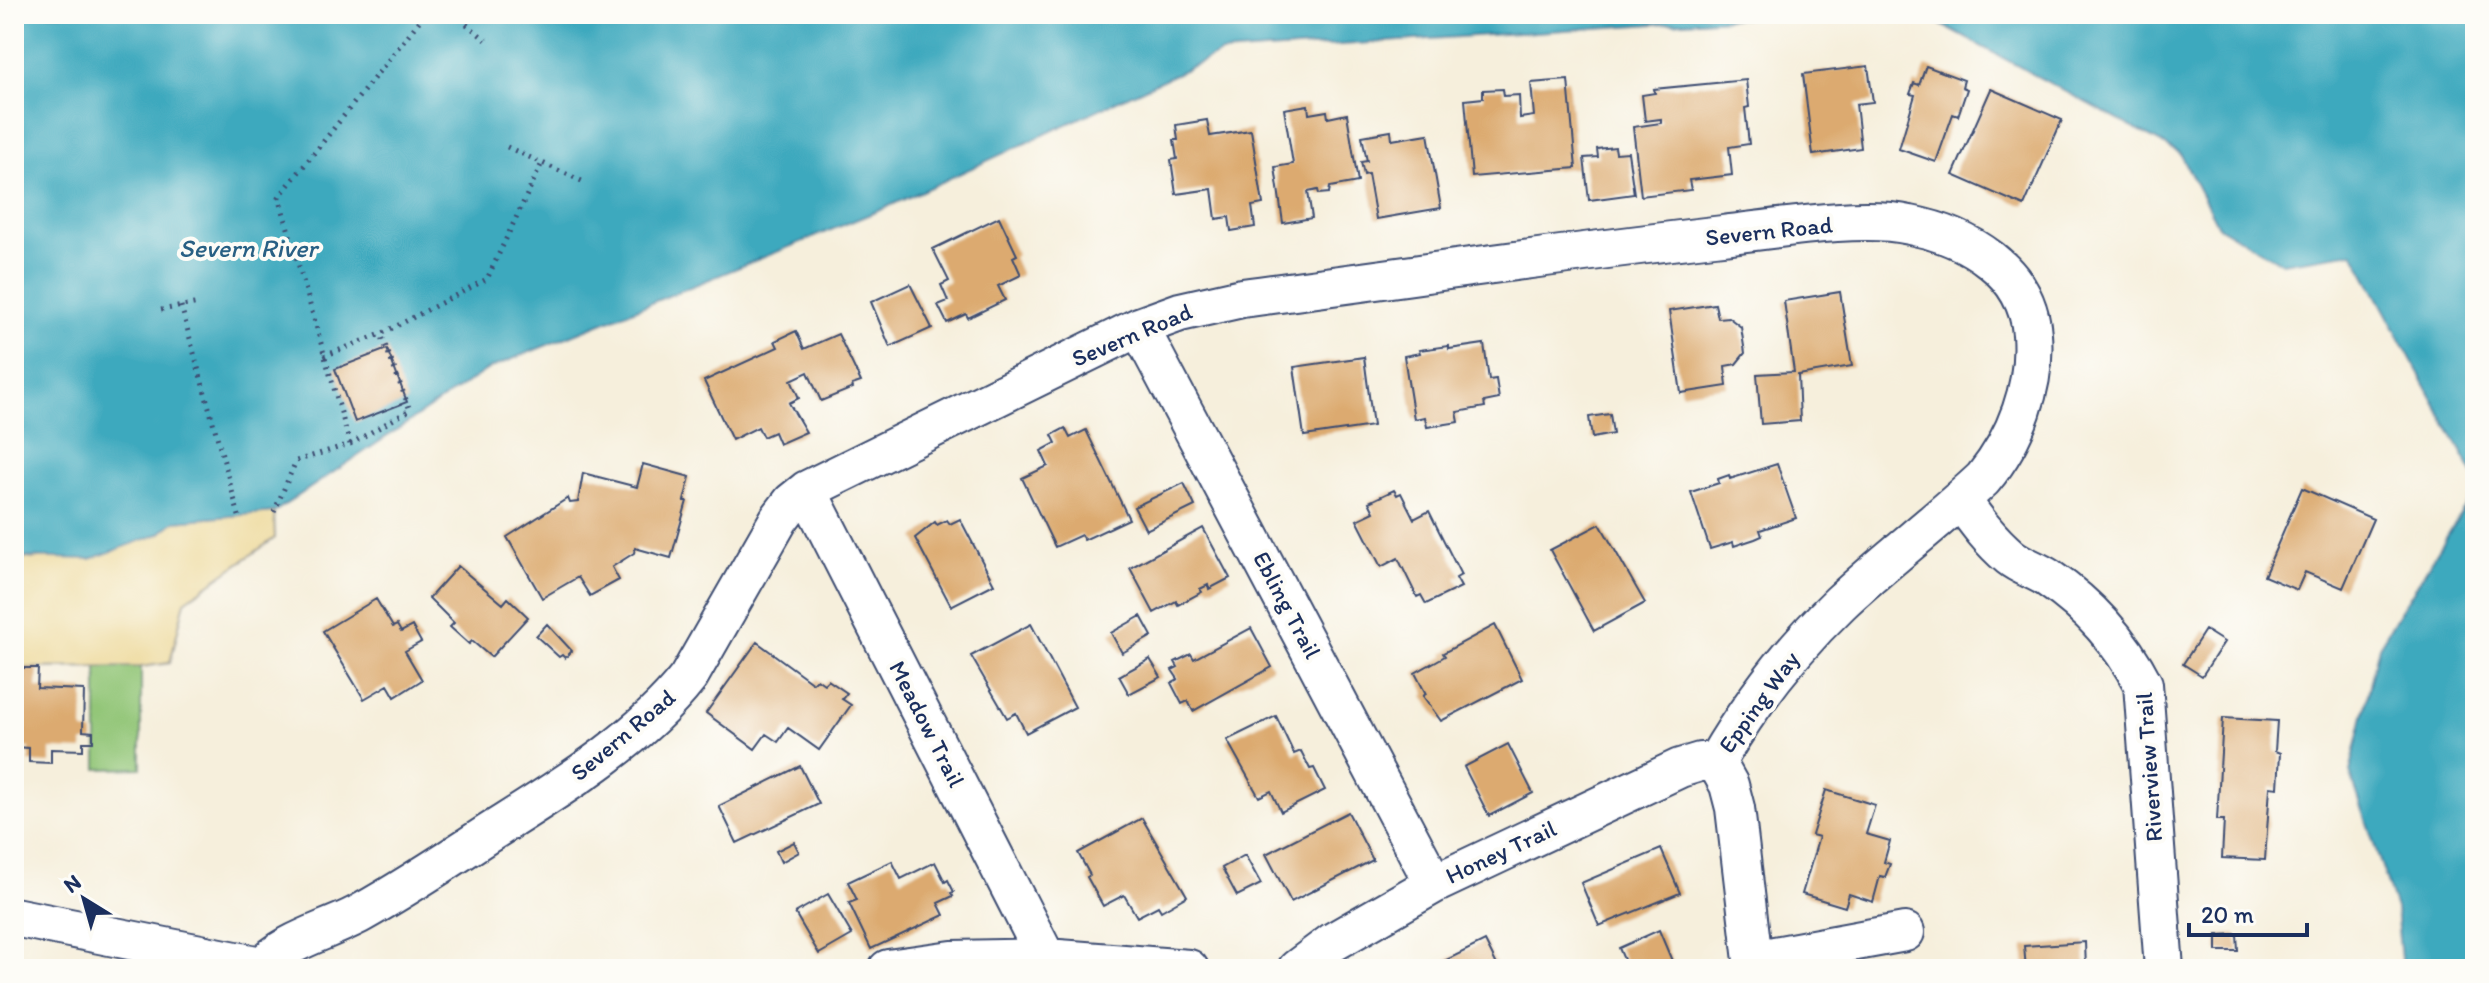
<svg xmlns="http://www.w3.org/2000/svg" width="2489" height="983" viewBox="0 0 2489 983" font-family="Itim,sans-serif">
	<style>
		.green { fill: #93c678; stroke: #577a6b; stroke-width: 2 }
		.sand { fill: #eeda9e; stroke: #84847e; stroke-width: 2 }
		.water { fill: #3ea9be; stroke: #2c6c8e; stroke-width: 2 }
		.building { fill: #dcaa6f }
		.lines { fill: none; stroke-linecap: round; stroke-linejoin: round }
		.street-casing { stroke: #3c4c71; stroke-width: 42 }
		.path { stroke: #3c4c71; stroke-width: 5; stroke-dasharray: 2 6; stroke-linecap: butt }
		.street { stroke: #fff; stroke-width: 38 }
		.labels { text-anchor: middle; stroke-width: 8; stroke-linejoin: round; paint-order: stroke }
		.street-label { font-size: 24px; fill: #1b2f5e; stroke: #fdfcf7 }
		.water-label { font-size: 26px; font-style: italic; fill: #296084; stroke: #fdfcf7 }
	</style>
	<rect width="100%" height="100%" fill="#fdfcf7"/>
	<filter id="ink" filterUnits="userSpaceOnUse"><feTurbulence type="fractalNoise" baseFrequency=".0125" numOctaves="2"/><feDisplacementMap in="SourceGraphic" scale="16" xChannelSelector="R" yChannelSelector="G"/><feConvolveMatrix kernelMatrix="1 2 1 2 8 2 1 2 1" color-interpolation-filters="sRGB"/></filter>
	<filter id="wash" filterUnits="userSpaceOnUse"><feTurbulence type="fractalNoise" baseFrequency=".006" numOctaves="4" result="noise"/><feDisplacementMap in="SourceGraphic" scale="32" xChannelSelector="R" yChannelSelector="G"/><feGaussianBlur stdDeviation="1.8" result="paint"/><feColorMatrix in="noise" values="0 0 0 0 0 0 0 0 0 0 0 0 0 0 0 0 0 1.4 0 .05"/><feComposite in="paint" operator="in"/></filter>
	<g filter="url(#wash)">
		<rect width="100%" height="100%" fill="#f6efdc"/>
		<!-- green -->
		<path class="green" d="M 97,667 L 141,667 L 141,768 L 97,769 Z"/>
		<!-- sand -->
		<path class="sand" d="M 274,512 L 275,538 L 185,601 L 170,663 L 141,667 L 14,668 L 14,557 L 33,559 L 159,534 L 175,521 Z"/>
		<!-- water -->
		<path class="water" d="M 14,14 L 1803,14 L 1221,53 L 885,208 L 488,369 L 274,512 L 175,521 L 159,534 L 91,559 L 14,557 Z
			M 1921,14 L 2475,14 L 2475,477 L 2353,252 L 2282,263 L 2218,226 L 2180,153 Z
			M 2475,491 L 2475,969 L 2402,969 L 2396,909 L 2350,772 L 2379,646 Z"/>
		<g id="blocks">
			<!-- building -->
			<path class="building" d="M 1868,66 L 1873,102 L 1856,104 L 1861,148 L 1813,155 L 1803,74 Z
				M 1926,66 L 1964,80 L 1962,87 L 1967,89 L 1958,116 L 1953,114 L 1936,162 L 1899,149 L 1915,95 L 1910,94 L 1914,83 L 1919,85 Z
				M 1568,80 L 1576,168 L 1472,177 L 1465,100 L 1483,98 L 1483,90 L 1503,89 L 1504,96 L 1519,95 L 1520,118 L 1534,116 L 1531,83 Z
				M 1746,80 L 1749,107 L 1745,108 L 1749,144 L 1729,147 L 1732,175 L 1689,180 L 1691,190 L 1641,196 L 1633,127 L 1661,123 L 1661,119 L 1645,121 L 1642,95 L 1655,93 L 1654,89 Z
				M 1991,89 L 2062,120 L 2024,206 L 1953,175 Z
				M 1308,105 L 1309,114 L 1327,111 L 1328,118 L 1347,114 L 1358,182 L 1330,187 L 1329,193 L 1319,194 L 1318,190 L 1308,192 L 1312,218 L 1283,223 L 1275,167 L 1293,164 L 1284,109 Z
				M 1207,120 L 1210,136 L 1251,130 L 1263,204 L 1252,206 L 1255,227 L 1231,231 L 1229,217 L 1216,219 L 1212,189 L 1176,194 L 1171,160 L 1177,159 L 1174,140 L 1178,140 L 1176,125 Z
				M 1391,131 L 1392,140 L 1428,134 L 1441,208 L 1376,219 L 1368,174 L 1364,175 L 1361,162 L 1367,161 L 1362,136 Z
				M 1615,147 L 1616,153 L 1628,152 L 1634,194 L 1589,200 L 1584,158 L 1598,157 L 1597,149 Z
				M 999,217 L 1017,255 L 1013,257 L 1021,275 L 998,286 L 1005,300 L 968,318 L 966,314 L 947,323 L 938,305 L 948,301 L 941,285 L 949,281 L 933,249 Z
				M 910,284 L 932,328 L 890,347 L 871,302 Z
				M 1840,292 L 1852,366 L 1798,375 L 1800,421 L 1761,424 L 1757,374 L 1794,372 L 1784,301 Z
				M 1715,304 L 1718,318 L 1728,317 L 1741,327 L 1745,353 L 1736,364 L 1725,366 L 1727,386 L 1681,393 L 1669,311 Z
				M 796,331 L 804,349 L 838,334 L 861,382 L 852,385 L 853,388 L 821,401 L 808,372 L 791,380 L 799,398 L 789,403 L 806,432 L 779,444 L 774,432 L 763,437 L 758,427 L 732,440 L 704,381 L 778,347 L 775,341 Z
				M 1484,344 L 1489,380 L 1496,379 L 1499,399 L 1484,402 L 1485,407 L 1457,412 L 1459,422 L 1427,427 L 1425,417 L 1414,419 L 1404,356 L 1420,353 L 1419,350 L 1449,346 L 1449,349 Z
				M 387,349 L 407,402 L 355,422 L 335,369 Z
				M 1364,357 L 1373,426 L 1304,436 L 1294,367 Z
				M 1610,414 L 1613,434 L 1592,438 L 1589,417 Z
				M 1065,428 L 1070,438 L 1086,430 L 1129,519 L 1084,540 L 1081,535 L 1055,547 L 1022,478 L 1048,466 L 1041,451 L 1056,443 L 1052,435 Z
				M 643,464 L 690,477 L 684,501 L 687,501 L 671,558 L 635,548 L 634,553 L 612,567 L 619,580 L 590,596 L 578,577 L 542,598 L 507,537 L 568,498 L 570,503 L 578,502 L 583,473 L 637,487 Z
				M 1777,464 L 1796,518 L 1760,530 L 1762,536 L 1755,539 L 1734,546 L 1733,542 L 1710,549 L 1691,492 L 1719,483 L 1718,479 L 1729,475 L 1730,479 Z
				M 1184,483 L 1195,506 L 1146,530 L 1134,507 Z
				M 2302,488 L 2373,519 L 2343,588 L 2305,572 L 2297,590 L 2264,576 Z
				M 1394,490 L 1397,495 L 1401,493 L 1414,519 L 1429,511 L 1461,575 L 1456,578 L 1461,587 L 1426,604 L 1421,595 L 1417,597 L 1398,558 L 1381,567 L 1357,520 L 1374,512 L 1369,502 Z
				M 960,519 L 994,584 L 951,606 L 915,538 L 935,522 L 937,525 L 947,520 L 950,524 Z
				M 1600,524 L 1645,603 L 1594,631 L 1550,550 Z
				M 1203,528 L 1230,578 L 1209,589 L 1208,585 L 1200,589 L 1202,592 L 1178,605 L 1176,601 L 1154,613 L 1130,568 Z
				M 458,566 L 503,604 L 508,598 L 528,617 L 491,657 L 472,641 L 469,644 L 450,627 L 454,623 L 429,598 Z
				M 376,599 L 393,627 L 397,625 L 401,632 L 412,626 L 421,642 L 405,651 L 422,680 L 395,697 L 388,685 L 364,699 L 323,631 Z
				M 1141,616 L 1152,636 L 1122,653 L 1111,633 Z
				M 547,624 L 572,651 L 565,658 L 562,655 L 559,657 L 536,636 Z
				M 1031,624 L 1075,707 L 1026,733 L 1016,713 L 1007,718 L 971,656 Z
				M 1495,625 L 1522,679 L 1441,721 L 1423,696 L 1426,694 L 1415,673 L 1445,656 L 1443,653 Z
				M 1251,628 L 1272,667 L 1193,711 L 1188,701 L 1182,704 L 1171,683 L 1178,679 L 1172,670 L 1178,667 L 1175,662 L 1191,654 L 1194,659 Z
				M 2205,630 L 2224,642 L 2202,676 L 2183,664 Z
				M 757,642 L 813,683 L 817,679 L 824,684 L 828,680 L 847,693 L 842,699 L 851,705 L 819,750 L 788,728 L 778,742 L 766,734 L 755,749 L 706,713 Z
				M 1150,659 L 1161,677 L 1129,694 L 1119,676 Z
				M 14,668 L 38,668 L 37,688 L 84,690 L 83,731 L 93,732 L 93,742 L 83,742 L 83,750 L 51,749 L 51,763 L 29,762 L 29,748 L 14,747 Z
				M 1276,716 L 1294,754 L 1301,751 L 1310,769 L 1314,768 L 1325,790 L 1281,812 L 1271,791 L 1259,797 L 1227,740 Z
				M 2223,718 L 2277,721 L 2275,751 L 2280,753 L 2278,788 L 2270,787 L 2265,860 L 2222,858 L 2224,820 L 2217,820 Z
				M 1508,744 L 1533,793 L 1489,816 L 1464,767 Z
				M 800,766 L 819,804 L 737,843 L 719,806 Z
				M 1826,790 L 1875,805 L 1866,834 L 1890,841 L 1884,862 L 1890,864 L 1885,877 L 1880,876 L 1873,902 L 1849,894 L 1845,907 L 1802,894 L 1819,837 L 1812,835 Z
				M 1348,812 L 1373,860 L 1291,902 L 1266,854 Z
				M 1142,818 L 1187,896 L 1161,911 L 1158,906 L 1137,917 L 1124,895 L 1103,906 L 1087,877 L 1090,875 L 1078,853 Z
				M 794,842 L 799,852 L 781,862 L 776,851 Z
				M 1661,849 L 1680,893 L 1599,926 L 1581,883 Z
				M 1245,855 L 1261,884 L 1237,896 L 1222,868 Z
				M 892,861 L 901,879 L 935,862 L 945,882 L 948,880 L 954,892 L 951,893 L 953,896 L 938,903 L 944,915 L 871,949 L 849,903 L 857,900 L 848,882 Z
				M 828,894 L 852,935 L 819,954 L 795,913 Z
				M 1659,930 L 1675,968 L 1628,969 L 1619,948 Z
				M 2237,934 L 2238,951 L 2217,951 L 2217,935 Z
				M 1485,941 L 1499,969 L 1442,969 L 1440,963 Z
				M 2085,942 L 2086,969 L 2026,969 L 2024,946 Z"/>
		</g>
	</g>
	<g filter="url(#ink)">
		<use href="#blocks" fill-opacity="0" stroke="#3c4c71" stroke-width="2"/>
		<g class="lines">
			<!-- street casing -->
			<g class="street-casing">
				<path id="street" d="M 1139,327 L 1434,884
					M 807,490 L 1046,958
					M 1961,500 C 1976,521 1990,540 2010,557 C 2021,566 2036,570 2048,578 C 2088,605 2121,641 2143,684 L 2164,969
					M 1716,762 L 1729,785 L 1735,808 L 1754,969
					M 14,917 L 261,966
					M 1753,960 L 1905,932
					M 260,969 C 284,940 329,931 361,913 C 404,889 445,862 486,835 C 555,791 637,743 688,678 L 779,519 L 792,502 L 807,490 L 1139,327 L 1180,312 L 1242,298 C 1403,277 1562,253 1723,235 C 1776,229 1860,214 1910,225 C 1967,236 2027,270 2032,334 C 2036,386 2016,439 1983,479 C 1937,522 1886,560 1840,603 C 1791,650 1750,704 1716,762
					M 888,969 L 952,960 L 1046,958 L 1189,969
					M 1297,969 L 1333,942 L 1434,884 L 1680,768 L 1700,762 L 1716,762"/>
			</g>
			<!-- path -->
			<path class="path" d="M 454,14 L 486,40
				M 507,147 L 584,182
				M 181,306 L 239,516
				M 161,310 L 199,303
				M 324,356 L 381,334 L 487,279 L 542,163
				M 350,444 L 410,410 L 381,334
				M 274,512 L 296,461 L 350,444 L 279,197 L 425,14"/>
			<!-- street -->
			<use href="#street" class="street"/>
		</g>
	</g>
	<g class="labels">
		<!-- street labels -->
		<g class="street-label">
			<text transform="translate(1769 231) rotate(-6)" y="8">Severn Road</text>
			<text transform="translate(1132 335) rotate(-23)" y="8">Severn Road</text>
			<text transform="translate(1287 605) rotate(62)" y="8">Ebling Trail</text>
			<text transform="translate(1759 702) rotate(-54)" y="8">Epping Way</text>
			<text transform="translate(927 724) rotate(63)" y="8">Meadow Trail</text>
			<text transform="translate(623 735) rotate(-40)" y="8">Severn Road</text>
			<text transform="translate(2149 767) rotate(-94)" y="8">Riverview Trail</text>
			<text transform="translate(1501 852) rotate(-25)" y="8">Honey Trail</text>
		</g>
		<!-- water labels -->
		<g class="water-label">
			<text x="248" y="257">Severn River</text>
		</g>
	</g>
	<!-- margin -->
	<rect width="2489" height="983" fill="none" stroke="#fdfcf7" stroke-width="48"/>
	<!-- north arrow -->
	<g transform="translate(84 899) rotate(323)" stroke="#fdfcf7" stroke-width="6" paint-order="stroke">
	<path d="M0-6L14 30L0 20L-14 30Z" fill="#1b2f5e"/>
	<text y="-12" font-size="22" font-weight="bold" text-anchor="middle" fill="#1b2f5e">N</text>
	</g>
	<!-- scale -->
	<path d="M2189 923v12h118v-12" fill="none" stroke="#1b2f5e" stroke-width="4"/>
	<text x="2201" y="923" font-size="24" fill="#1b2f5e" stroke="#fdfcf7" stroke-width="6" paint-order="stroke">20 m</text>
</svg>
